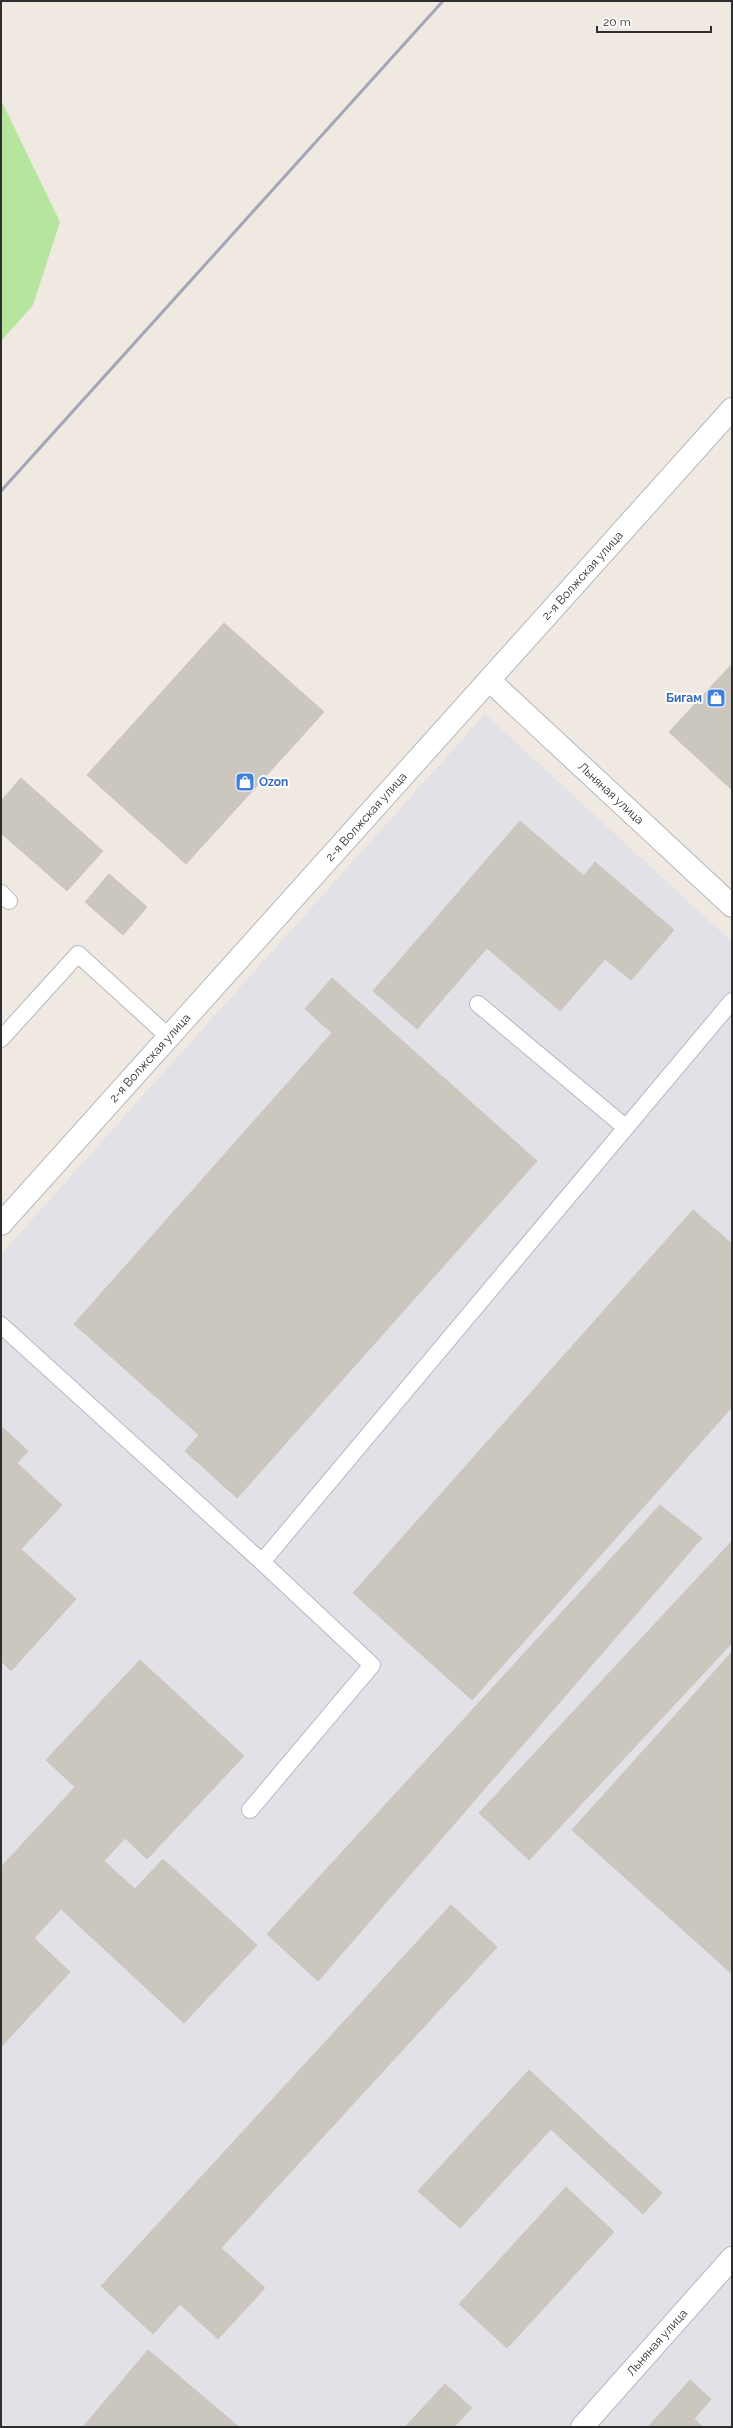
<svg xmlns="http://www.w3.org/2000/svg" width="733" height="2428" viewBox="0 0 733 2428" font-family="Raleway,sans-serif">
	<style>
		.industrial { fill: #e3e1e8 }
		.green { fill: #b6e59e }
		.building { fill: #cbc7bf; stroke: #cbc5ba }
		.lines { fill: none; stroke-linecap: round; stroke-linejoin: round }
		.service-casing { stroke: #b4b7c1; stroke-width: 18 }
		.minor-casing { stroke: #b4b7c1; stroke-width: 24 }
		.tertiary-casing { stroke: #b4b7c1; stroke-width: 24 }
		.service { stroke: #fff; stroke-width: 16 }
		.minor { stroke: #fff; stroke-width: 22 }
		.tertiary { stroke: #fff; stroke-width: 22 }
		.rail { stroke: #a3a6b8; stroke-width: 3 }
		.labels { text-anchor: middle; stroke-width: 4; stroke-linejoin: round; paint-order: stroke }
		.street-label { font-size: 12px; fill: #2e2e2e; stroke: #fff }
		.shop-label { font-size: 12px; font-weight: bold; fill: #366cbe; stroke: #fff; text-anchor: end }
	</style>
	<rect width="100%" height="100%" fill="#efe9e1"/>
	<!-- industrial -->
	<path class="industrial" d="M 485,714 L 732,942 L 732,2427 L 1,2427 L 1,1254 Z"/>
	<!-- green -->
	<path class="green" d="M 1,100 L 60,222 L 33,305 L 1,341 Z"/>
	<!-- building -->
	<path class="building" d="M 224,623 L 324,712 L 186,864 L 87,775 Z
		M 732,664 L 732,790 L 669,732 Z
		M 21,778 L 103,851 L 67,891 L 1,833 L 1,801 Z
		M 520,821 L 584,876 L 595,862 L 674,930 L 631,980 L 605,959 L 560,1011 L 487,948 L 417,1029 L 373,991 Z
		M 109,874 L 147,907 L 123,935 L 85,902 Z
		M 332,978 L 537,1161 L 237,1498 L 185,1451 L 199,1435 L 74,1324 L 332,1033 L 305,1009 Z
		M 693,1210 L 732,1244 L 732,1407 L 472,1700 L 353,1593 Z
		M 1,1426 L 28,1451 L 17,1463 L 62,1505 L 21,1549 L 76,1599 L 11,1671 L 1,1661 Z
		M 660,1505 L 702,1538 L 318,1981 L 267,1934 Z
		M 732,1541 L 732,1643 L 529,1860 L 479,1813 Z
		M 732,1652 L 732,1974 L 572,1830 Z
		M 140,1660 L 244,1756 L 147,1859 L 125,1838 L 104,1861 L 135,1889 L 163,1859 L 257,1945 L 184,2023 L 61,1909 L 34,1938 L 70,1972 L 1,2047 L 1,1867 L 75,1787 L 46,1760 Z
		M 451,1905 L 497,1947 L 221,2248 L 265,2288 L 218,2339 L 180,2304 L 153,2334 L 101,2286 Z
		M 529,2070 L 662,2193 L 643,2214 L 551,2129 L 460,2228 L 418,2191 Z
		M 566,2187 L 614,2232 L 507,2348 L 459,2304 Z
		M 148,2350 L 239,2427 L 83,2427 Z
		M 690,2380 L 711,2399 L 694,2419 L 703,2427 L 648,2427 Z
		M 445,2384 L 472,2408 L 454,2427 L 405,2427 Z"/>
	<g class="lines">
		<!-- service casing -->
		<g class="service-casing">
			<path id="service" d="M 1,893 L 9,901
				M 478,1004 L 625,1127
				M 1,1039 L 78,954 L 169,1037
				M 1,1325 L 262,1562 L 372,1665 L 250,1810
				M 262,1562 L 732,1001"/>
		</g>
		<!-- minor casing -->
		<g class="minor-casing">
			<g id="minor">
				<path id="s1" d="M 490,681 L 732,906"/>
				<path id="s2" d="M 582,2427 L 732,2258"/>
			</g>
		</g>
		<!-- tertiary casing -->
		<g class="tertiary-casing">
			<g id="tertiary">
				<path id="s3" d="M 1,1224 L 732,409"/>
			</g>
		</g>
		<!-- service -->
		<use href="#service" class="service"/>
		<!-- minor -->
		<use href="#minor" class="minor"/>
		<!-- tertiary -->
		<use href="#tertiary" class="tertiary"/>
		<!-- rail -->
		<path class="rail" d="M 1,491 L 443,1"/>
	</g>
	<!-- icons -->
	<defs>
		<g id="shop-square" transform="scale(1)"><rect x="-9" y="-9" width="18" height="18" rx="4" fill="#3f7fe0" stroke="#fff"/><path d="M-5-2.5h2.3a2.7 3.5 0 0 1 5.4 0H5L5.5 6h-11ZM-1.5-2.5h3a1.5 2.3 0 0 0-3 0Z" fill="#fff"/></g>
	</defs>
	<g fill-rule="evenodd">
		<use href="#shop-square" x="716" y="698"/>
		<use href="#shop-square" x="245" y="782"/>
	</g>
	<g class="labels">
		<!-- street labels -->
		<g class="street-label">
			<text dy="4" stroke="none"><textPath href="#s3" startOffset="871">2-я Волжская улица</textPath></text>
			<text dy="4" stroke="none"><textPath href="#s1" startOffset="165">Льняная улица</textPath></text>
			<text dy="4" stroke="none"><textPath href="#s3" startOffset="547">2-я Волжская улица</textPath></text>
			<text dy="4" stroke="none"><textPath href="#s3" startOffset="223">2-я Волжская улица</textPath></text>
			<text dy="4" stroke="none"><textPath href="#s2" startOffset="113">Льняная улица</textPath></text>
		</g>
		<!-- shop labels -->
		<g class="shop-label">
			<text x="702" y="702">Бигам</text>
			<text x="259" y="786" text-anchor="start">Ozon</text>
		</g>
	</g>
	<!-- border -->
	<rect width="733" height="2428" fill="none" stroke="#2e2e2e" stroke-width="4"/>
	<!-- scale -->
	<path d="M597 26v6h114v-6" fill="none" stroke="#2e2e2e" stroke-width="2"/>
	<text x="603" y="26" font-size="12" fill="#2e2e2e" stroke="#ffffff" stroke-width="3" paint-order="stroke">20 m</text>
</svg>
